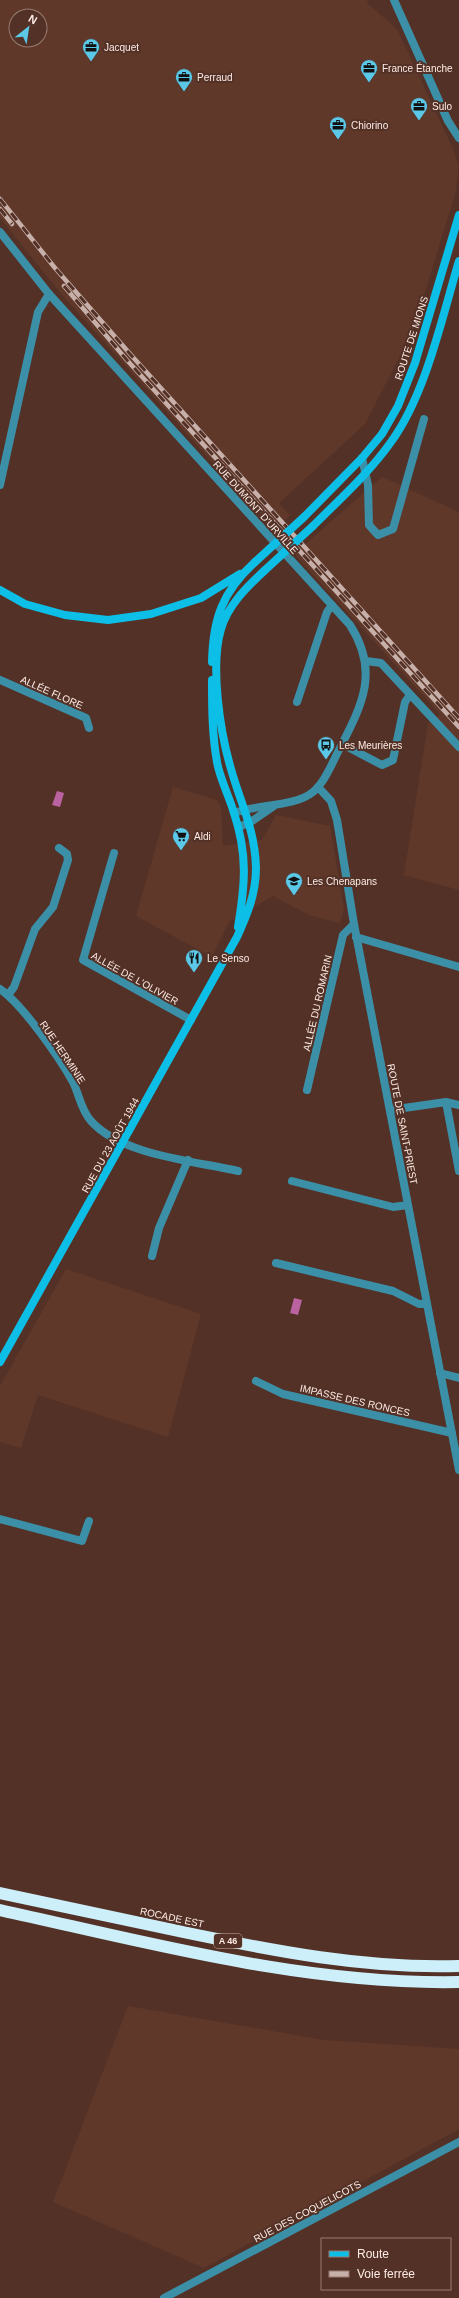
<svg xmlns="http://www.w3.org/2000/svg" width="459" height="2298" viewBox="0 0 459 2298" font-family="Helvetica,sans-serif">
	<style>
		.built { fill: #60382a; fill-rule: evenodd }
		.water { fill: #bb62a0 }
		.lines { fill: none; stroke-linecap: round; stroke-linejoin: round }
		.minor { stroke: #3b90a8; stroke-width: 8 }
		.tertiary { stroke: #3b90a8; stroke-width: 8 }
		.secondary { stroke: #0dbfe6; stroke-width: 8 }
		.motorway { stroke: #cceffa; stroke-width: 12 }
		.rail-casing { stroke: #c7b0a9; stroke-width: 4.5 }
		.rail { stroke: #533126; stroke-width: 3; stroke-dasharray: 9; stroke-linecap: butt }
		.secondary-bridge { stroke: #0dbfe6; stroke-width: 8 }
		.labels { text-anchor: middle; stroke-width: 4; stroke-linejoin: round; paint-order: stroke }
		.shield { fill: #533126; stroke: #cab3ac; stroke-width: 1 }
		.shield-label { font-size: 9px; font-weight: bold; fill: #fdebe5 }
		.poi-label { font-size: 10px; fill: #fdebe5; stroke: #533126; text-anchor: start }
		.street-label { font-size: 10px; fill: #fdebe5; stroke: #533126 }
	</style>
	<rect width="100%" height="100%" fill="#533126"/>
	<!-- built -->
	<path class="built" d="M 0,0 L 367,0 L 368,4 L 397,29 L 453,149 L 459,166 L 456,191 L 413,331 L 365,424 L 279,503 L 290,515 L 274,531 L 62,295 L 0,218 ZM 16,16 L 40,16 L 40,40 L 16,40 Z
		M 382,477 L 459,512 L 459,890 L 404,875 L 428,724 L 440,714 L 294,554 Z
		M 173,787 L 217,800 L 221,806 L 223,846 L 262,840 L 276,815 L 330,826 L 344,909 L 340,923 L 309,915 L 273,896 L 229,922 L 212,957 L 136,916 Z
		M 66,1269 L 201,1314 L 168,1437 L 38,1395 L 21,1448 L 0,1442 L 0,1386 Z
		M 128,2006 L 324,2040 L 459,2049 L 459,2129 L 204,2268 L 53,2202 Z"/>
	<!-- water -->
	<path class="water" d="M 57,791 L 64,793 L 60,807 L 52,805 Z
		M 294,1298 L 302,1300 L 298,1315 L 290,1313 Z"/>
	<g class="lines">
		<!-- minor -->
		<path class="minor" d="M 394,0 L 448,121 L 459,138
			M 362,458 L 368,485 L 369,525 L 378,535 L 393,529 L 424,419
			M 0,485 L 38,312 L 49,294
			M 366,661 L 381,663 L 459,747
			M 0,680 L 86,718 L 89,728
			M 297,702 L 327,612 L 332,605
			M 342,744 L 382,765 L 393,760 L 405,702 L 410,695
			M 318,787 L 331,801 L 337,820 L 354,924 L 459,1470
			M 114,853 L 83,960 L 191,1020
			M 356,937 L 459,967
			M 0,989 C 23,1005 59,1057 73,1082 C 79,1094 81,1110 91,1121 C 121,1155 194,1161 238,1171
			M 8,995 L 14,987 L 35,929 L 53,907 L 68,860 L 67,854 L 59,848
			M 307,1090 L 343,935 L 354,924
			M 446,1102 L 459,1171
			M 390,1110 L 446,1102 L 459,1105
			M 292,1181 L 393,1207 L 408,1205
			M 152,1256 L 159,1228 L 188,1160
			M 276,1263 L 393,1291 L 419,1304 L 427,1304
			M 440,1373 L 459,1378
			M 256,1381 L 283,1394 L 452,1433
			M 0,1519 L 82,1541 L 89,1521
			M 164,2298 L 459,2142"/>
		<!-- tertiary -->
		<path class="tertiary" d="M 0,232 L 49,294 L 350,625 C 380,672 362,705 339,750 C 332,763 325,782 313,792 C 295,807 257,804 234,813
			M 238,827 L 249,823 L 274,806"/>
		<!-- secondary -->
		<path class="secondary" d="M 304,517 L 362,458 L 382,434 L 398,406 L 415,363 L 459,215
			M 313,526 C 340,499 369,473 391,442 C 426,394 442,317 459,261
			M 0,590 L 25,604 L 65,615 L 108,620 L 151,614 L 201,598 L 240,574
			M 212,662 C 213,619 222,592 255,562
			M 212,680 C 212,707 212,734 217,762 C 220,779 229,796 234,813 C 248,855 245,885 238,927
			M 0,1362 L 237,937 C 247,915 256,894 256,868 C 255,829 241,805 231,769 C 220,732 210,666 221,629 C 228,605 247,587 264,571"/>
		<!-- motorway -->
		<path class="motorway" d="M 0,1893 C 61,1906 122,1919 183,1932 C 274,1951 366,1969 459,1966
			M 0,1910 C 151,1943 304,1985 459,1982"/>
		<!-- rail casing -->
		<g class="rail-casing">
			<path id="rail" d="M 0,199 L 55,268 L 131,355 L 459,718
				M 0,209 L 12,224
				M 64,286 L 126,359 L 459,727"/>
		</g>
		<!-- rail -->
		<use href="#rail" class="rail"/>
		<!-- secondary-bridge -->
		<path class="secondary-bridge" d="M 255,562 L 304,517
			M 264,571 L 313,526"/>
	</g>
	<!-- icons -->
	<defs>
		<g id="office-pin" transform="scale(0.9)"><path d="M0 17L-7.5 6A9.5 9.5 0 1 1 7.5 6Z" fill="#5bc8e7" stroke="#533126"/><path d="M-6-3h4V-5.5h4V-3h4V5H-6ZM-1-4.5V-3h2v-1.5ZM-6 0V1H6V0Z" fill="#111"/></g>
		<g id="bus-pin" transform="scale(0.9)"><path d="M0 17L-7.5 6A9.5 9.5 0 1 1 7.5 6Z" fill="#5bc8e7" stroke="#533126"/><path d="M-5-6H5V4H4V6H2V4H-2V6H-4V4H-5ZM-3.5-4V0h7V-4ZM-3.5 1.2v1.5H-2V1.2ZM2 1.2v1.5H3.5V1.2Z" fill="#111"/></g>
		<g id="supermarket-pin" transform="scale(0.9)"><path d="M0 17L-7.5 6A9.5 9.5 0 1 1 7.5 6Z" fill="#5bc8e7" stroke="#533126"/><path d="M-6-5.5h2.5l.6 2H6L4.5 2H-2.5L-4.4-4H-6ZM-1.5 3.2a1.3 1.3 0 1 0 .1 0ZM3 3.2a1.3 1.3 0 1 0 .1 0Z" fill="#111"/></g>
		<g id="school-pin" transform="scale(0.9)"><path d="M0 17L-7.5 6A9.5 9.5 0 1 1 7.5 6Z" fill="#5bc8e7" stroke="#533126"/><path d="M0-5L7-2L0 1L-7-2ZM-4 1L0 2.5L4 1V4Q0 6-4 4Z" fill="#111"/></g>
		<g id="restaurant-pin" transform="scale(0.9)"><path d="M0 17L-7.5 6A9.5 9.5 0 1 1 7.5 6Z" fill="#5bc8e7" stroke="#533126"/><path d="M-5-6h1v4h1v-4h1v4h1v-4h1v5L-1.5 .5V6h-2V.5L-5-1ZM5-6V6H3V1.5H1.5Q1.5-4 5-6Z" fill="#111"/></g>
	</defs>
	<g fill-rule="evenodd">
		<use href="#office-pin" x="91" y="47"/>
		<use href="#office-pin" x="369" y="68"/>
		<use href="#office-pin" x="184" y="77"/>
		<use href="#office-pin" x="419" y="106"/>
		<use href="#office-pin" x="338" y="125"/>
		<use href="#bus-pin" x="326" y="745"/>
		<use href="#supermarket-pin" x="181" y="836"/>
		<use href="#school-pin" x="294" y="881"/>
		<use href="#restaurant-pin" x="194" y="958"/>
	</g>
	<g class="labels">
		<!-- shield labels -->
		<rect class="shield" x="214" y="1934" width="28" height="14" rx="3"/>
		<g class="shield-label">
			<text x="228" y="1944">A 46</text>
		</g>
		<!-- poi labels -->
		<g class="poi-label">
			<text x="104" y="51">Jacquet</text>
			<text x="382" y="72">France Étanche</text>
			<text x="197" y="81">Perraud</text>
			<text x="432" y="110">Sulo</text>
			<text x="351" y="129">Chiorino</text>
			<text x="339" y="749">Les Meurières</text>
			<text x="194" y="840">Aldi</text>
			<text x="307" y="885">Les Chenapans</text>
			<text x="207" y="962">Le Senso</text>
		</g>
		<!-- street labels -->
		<g class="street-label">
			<text transform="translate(411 338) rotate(-72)" y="4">ROUTE DE MIONS</text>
			<text transform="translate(256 507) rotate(48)" y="4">RUE DUMONT D'URVILLE</text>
			<text transform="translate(52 692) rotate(24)" y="4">ALLÉE FLORE</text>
			<text transform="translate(135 978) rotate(29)" y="4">ALLÉE DE L'OLIVIER</text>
			<text transform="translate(317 1003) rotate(-77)" y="4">ALLÉE DU ROMARIN</text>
			<text transform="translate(63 1052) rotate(56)" y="4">RUE HERMINIE</text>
			<text transform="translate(403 1124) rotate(79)" y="4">ROUTE DE SAINT-PRIEST</text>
			<text transform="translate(110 1145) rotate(-61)" y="4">RUE DU 23 AOÛT 1944</text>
			<text transform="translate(355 1400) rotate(13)" y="4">IMPASSE DES RONCES</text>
			<text transform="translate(172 1917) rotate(12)" y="4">ROCADE EST</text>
			<text transform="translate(307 2211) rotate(-28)" y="4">RUE DES COQUELICOTS</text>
		</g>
	</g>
	<!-- legend -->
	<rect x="321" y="2238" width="130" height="52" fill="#533126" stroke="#977b72"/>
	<rect x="329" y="2251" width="20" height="6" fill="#0dbfe6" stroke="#977b72"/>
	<text x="357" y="2258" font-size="12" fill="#fdebe5">Route</text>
	<rect x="329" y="2271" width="20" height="6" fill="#c7b0a9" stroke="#977b72"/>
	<text x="357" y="2278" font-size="12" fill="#fdebe5">Voie ferrée</text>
	<!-- north arrow -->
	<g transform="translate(28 28) rotate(30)"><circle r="19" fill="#533126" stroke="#977b72"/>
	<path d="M0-3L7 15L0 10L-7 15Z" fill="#5bc8e7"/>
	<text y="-6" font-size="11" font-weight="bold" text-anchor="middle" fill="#fdebe5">N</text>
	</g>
</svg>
